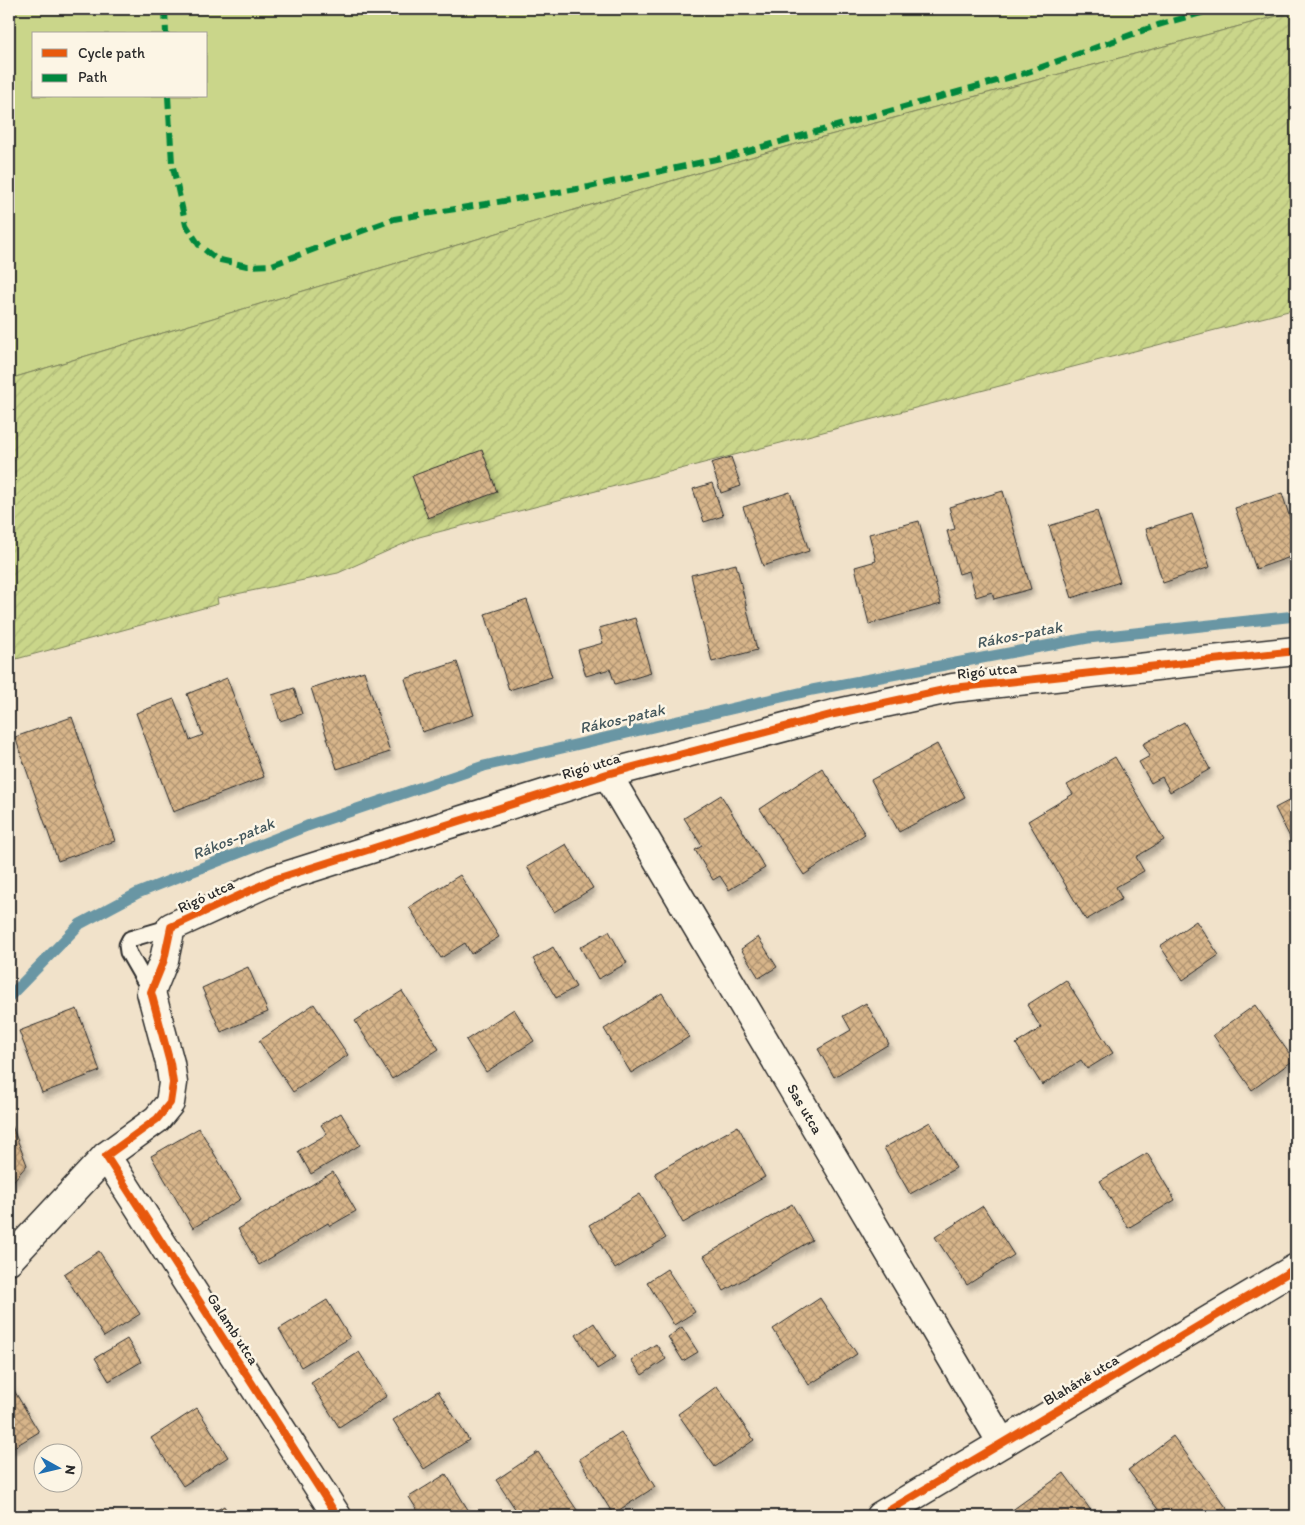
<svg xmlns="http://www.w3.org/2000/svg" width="1305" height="1525" viewBox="0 0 1305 1525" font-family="Itim,sans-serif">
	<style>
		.grass { fill: #cad68a; stroke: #7a805a; fill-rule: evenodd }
		.garden { fill: url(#garden-furrows); stroke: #7a805a }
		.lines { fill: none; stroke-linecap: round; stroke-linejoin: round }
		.stream { stroke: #6996a4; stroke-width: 11 }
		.building { fill: url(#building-cross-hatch); stroke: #2b2b2b; filter: url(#shadow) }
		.lane-casing { stroke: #2b2b2b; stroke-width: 19 }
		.street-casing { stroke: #2b2b2b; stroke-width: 31 }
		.secondary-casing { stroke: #2b2b2b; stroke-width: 31 }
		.lane { stroke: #fcf5e5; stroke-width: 15 }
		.street { stroke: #fcf5e5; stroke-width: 28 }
		.secondary { stroke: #fcf5e5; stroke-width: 28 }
		.quiet { stroke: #00873e; stroke-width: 6; stroke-dasharray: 12 6; stroke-linecap: butt }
		.cycleway-casing { stroke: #fcf5e5; stroke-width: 11 }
		.cycleway { stroke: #e8590c; stroke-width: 8 }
		.labels { text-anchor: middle; stroke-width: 5; stroke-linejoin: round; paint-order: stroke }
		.street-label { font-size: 15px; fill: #2b2b2b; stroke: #fcf5e5 }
		.water-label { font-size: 16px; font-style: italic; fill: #45585d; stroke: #fcf5e5 }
	</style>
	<defs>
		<pattern id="garden-furrows" width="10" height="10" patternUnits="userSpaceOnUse" patternTransform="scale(1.25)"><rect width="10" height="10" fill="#cad68a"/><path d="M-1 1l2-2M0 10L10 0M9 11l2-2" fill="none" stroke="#aeb877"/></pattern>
		<pattern id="building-cross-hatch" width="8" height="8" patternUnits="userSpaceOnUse" patternTransform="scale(1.25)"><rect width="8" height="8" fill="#d7b58a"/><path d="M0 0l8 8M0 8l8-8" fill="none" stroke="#af9371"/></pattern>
		<filter id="shadow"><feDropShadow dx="3" dy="5.5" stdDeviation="2.5" flood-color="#0004"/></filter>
	</defs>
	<rect width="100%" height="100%" fill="#f1e2ca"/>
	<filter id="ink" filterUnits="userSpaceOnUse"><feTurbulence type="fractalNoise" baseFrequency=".02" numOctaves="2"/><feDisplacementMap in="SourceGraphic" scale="10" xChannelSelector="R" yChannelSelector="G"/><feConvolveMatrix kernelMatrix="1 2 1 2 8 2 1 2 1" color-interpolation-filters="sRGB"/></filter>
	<g filter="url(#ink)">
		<!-- grass -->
		<path class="grass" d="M 9,9 L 1296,9 L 1296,11 L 785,147 L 9,379 ZM 34,34 L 206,34 L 206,96 L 34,96 Z"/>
		<!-- garden -->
		<path class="garden" d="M 1296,11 L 1296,309 L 419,537 L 338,573 L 217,598 L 218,604 L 9,661 L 9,379 L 785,147 Z"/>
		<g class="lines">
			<!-- stream -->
			<path class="stream" d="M 9,997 L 80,924 L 138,893 L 307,826 L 484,766 L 812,690 L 1088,638 L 1296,616"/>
		</g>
		<!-- building -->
		<path class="building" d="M 482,450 L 497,492 L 428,518 L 412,476 Z
			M 731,457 L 741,486 L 721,493 L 711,463 Z
			M 712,483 L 723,516 L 704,522 L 693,489 Z
			M 1003,491 L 1031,589 L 994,599 L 992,592 L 976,597 L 969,571 L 959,574 L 947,531 L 955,529 L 949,507 Z
			M 790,492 L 809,551 L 763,566 L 743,507 Z
			M 1282,493 L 1296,537 L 1296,555 L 1256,569 L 1235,508 Z
			M 1097,511 L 1120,582 L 1072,598 L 1049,526 Z
			M 1192,514 L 1210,567 L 1163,583 L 1146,529 Z
			M 919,521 L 941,604 L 869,624 L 855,567 L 876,561 L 869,534 Z
			M 736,564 L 757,650 L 712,662 L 691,575 Z
			M 527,600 L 552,677 L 509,690 L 485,614 Z
			M 635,618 L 651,673 L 615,684 L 610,669 L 586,676 L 578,650 L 603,643 L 599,628 Z
			M 457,662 L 474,715 L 422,732 L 405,679 Z
			M 364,671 L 390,752 L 337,769 L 311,688 Z
			M 227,678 L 264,777 L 173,812 L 136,713 L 174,699 L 190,740 L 203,735 L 187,694 Z
			M 294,688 L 302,714 L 280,721 L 272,695 Z
			M 72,717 L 115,841 L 58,861 L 15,737 Z
			M 1184,722 L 1210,769 L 1170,792 L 1162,777 L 1151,783 L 1139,762 L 1150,756 L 1143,744 Z
			M 937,744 L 965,797 L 899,832 L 871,780 Z
			M 1115,757 L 1164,840 L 1136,857 L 1144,871 L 1116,887 L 1122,899 L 1086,920 L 1028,821 L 1073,794 L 1067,785 Z
			M 822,768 L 865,834 L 804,875 L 760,809 Z
			M 721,795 L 765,868 L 729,890 L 720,876 L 713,880 L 695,850 L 702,846 L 684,818 Z
			M 1296,797 L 1296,849 L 1275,808 Z
			M 566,844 L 593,888 L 554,912 L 527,867 Z
			M 460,875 L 499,937 L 471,954 L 465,943 L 441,958 L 409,907 Z
			M 1196,921 L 1219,955 L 1183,980 L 1160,946 Z
			M 609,931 L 627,963 L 598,979 L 580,947 Z
			M 758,937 L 777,967 L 759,978 L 741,949 Z
			M 553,947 L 576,987 L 556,998 L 533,959 Z
			M 248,967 L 268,1012 L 221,1032 L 202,988 Z
			M 1066,980 L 1113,1053 L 1087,1069 L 1081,1060 L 1042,1085 L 1016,1044 L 1041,1028 L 1027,1005 Z
			M 402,991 L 439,1049 L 392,1079 L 355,1021 Z
			M 662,993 L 689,1037 L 631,1073 L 604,1029 Z
			M 866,1003 L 889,1044 L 834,1077 L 818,1049 L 851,1030 L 843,1016 Z
			M 314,1004 L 348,1055 L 293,1092 L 259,1041 Z
			M 1255,1005 L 1294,1060 L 1252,1090 L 1213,1035 Z
			M 77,1009 L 100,1071 L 42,1093 L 19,1031 Z
			M 514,1009 L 534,1041 L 486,1072 L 466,1040 Z
			M 341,1113 L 360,1145 L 311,1174 L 298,1151 L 327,1134 L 321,1125 Z
			M 930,1122 L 956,1168 L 910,1194 L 884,1148 Z
			M 9,1126 L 12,1126 L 27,1165 L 9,1186 Z
			M 738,1126 L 765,1177 L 683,1223 L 655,1173 Z
			M 199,1128 L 241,1199 L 193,1228 L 151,1156 Z
			M 1147,1153 L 1175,1200 L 1128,1228 L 1100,1181 Z
			M 333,1172 L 356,1211 L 330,1226 L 328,1223 L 259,1265 L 238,1229 Z
			M 640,1194 L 666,1238 L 615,1269 L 589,1225 Z
			M 792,1204 L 812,1240 L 724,1291 L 704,1256 Z
			M 983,1206 L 1014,1255 L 967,1285 L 935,1237 Z
			M 99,1251 L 140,1314 L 104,1337 L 64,1274 Z
			M 667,1269 L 695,1312 L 674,1325 L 647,1282 Z
			M 820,1298 L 857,1354 L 809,1385 L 773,1329 Z
			M 327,1300 L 350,1338 L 301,1367 L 279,1329 Z
			M 594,1323 L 616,1357 L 597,1369 L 576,1335 Z
			M 682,1327 L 698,1352 L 683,1361 L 668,1337 Z
			M 127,1339 L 141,1362 L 109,1381 L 95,1358 Z
			M 656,1344 L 666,1359 L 642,1375 L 631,1360 Z
			M 359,1352 L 387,1396 L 339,1427 L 311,1383 Z
			M 9,1382 L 39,1432 L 9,1450 Z
			M 717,1386 L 754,1440 L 715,1467 L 678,1414 Z
			M 438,1391 L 469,1440 L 424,1469 L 393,1420 Z
			M 197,1408 L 228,1457 L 183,1486 L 151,1438 Z
			M 621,1432 L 655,1487 L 613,1514 L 579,1459 Z
			M 1173,1436 L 1232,1515 L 1231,1516 L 1163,1516 L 1128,1470 Z
			M 538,1452 L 581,1516 L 520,1516 L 496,1480 Z
			M 1064,1473 L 1095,1516 L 1015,1516 L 1011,1511 Z
			M 446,1474 L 472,1516 L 421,1516 L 409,1497 Z
			M 224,1506 L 230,1516 L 207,1516 Z"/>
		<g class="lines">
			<!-- lane casing -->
			<g class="lane-casing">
				<path id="lane" d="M 151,992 L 128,952 L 127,945 L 130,939 L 171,927"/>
			</g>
			<!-- street casing -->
			<g class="street-casing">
				<g id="street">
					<path id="s1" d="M 607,774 L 1002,1443"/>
					<path d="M 106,1156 L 337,1516"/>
					<path d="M 9,1260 L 106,1156 L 157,1119 L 170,1103 L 173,1083 L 170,1063 L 151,992 L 164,960 L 171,927 L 273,880 L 607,774 L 834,714 L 953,688 L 1296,651"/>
				</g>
			</g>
			<!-- secondary casing -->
			<g class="secondary-casing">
				<path id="secondary" d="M 880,1516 L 1296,1268"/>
			</g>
			<!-- lane -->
			<use href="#lane" class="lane"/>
			<!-- street -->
			<use href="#street" class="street"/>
			<!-- secondary -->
			<use href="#secondary" class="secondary"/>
			<!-- quiet -->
			<path class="quiet" d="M 165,9 L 166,34
				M 168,96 L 172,163 L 186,225 L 199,245 L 216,259 L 247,266 L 272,265 L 394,219 L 589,187 L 730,156 L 1025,73 L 1158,25 L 1216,9"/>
			<!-- cycleway casing -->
			<g class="cycleway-casing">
				<path id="cycleway" d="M 337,1516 L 106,1156 L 157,1119 L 170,1103 L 173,1083 L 170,1063 L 151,992 L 164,960 L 171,927 L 273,880 L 607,774 L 834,714 L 953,688 L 1296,651
					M 880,1516 L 1296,1268"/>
			</g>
			<!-- cycleway -->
			<use href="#cycleway" class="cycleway"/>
		</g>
	</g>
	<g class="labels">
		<!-- street labels -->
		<g class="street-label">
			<text transform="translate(987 671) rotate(-6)" y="5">Rigó utca</text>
			<text transform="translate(591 766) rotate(-17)" y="5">Rigó utca</text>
			<text transform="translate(206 896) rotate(-25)" y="5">Rigó utca</text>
			<text dy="5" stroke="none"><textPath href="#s1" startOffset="389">Sas utca</textPath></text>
			<text transform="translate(233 1329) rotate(57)" y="5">Galamb utca</text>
			<text transform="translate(1081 1380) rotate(-31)" y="5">Blaháné utca</text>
		</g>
		<!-- water labels -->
		<g class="water-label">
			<text transform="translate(1019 634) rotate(-11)" y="6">Rákos-patak</text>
			<text transform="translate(622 718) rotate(-13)" y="6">Rákos-patak</text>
			<text transform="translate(233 838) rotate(-22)" y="6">Rákos-patak</text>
		</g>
	</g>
	<!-- margin -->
	<rect width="1305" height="1525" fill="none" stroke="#fcf5e5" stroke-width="30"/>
	<rect x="15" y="15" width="1275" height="1495" fill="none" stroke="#2b2b2b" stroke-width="2" filter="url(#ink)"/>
	<!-- legend -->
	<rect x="32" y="32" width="175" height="65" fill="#fcf5e5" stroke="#a8a49b"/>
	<rect x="42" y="49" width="25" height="8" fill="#e8590c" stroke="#a8a49b"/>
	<text x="78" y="58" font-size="15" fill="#2b2b2b">Cycle path</text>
	<rect x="42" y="74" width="25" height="8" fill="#00873e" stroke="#a8a49b"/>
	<text x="78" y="82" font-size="15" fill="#2b2b2b">Path</text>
	<!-- north arrow -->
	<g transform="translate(58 1468) rotate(98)"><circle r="24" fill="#fcf5e5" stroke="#a8a49b"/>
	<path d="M0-4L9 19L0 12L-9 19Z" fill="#1f6fb2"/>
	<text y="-8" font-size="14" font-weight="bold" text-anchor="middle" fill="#2b2b2b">N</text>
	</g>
</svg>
